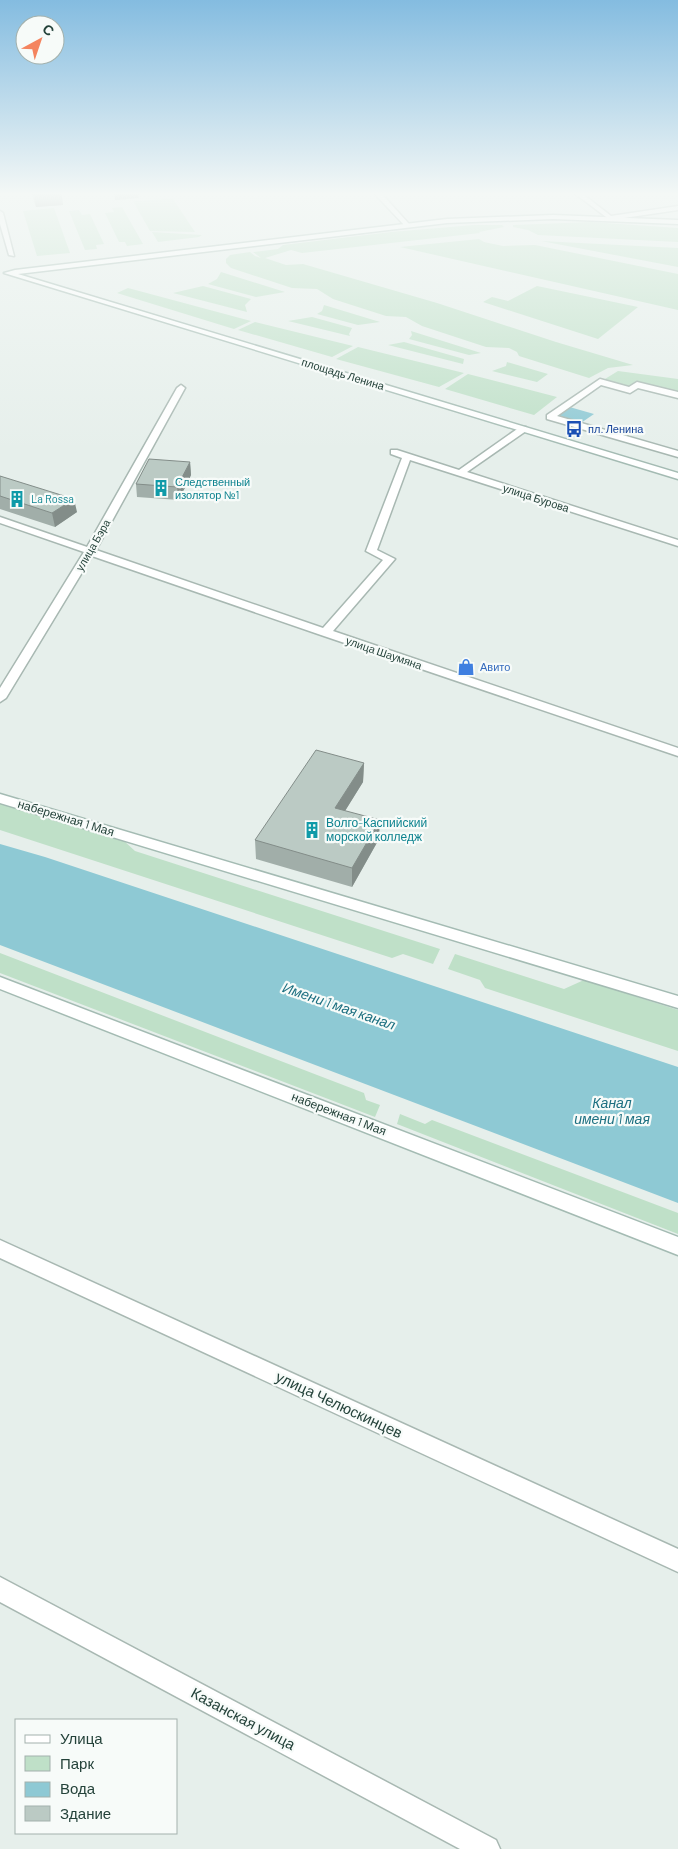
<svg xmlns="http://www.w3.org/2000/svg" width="678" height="1849" viewBox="0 0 678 1849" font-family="Barlow,sans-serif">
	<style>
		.green { fill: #bfe0c8 }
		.water { fill: #8ec9d4 }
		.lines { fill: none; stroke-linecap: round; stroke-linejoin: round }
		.street-casing { stroke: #a8b8b2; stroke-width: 3 }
		.secondary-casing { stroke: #a4bbb3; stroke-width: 3 }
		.street { fill: #fff; fill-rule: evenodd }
		.secondary { fill: #fff; fill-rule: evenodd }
		.wall { fill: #a1aea9 }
		.shaded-wall { fill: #838d89 }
		.building { fill: #bbcac4; stroke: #838d89 }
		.labels { text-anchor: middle; stroke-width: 4.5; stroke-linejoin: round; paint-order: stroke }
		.far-street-label { font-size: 11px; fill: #24423a; stroke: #f7fbf9 }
		.far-transit-label { font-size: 11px; fill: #164399; stroke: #f7fbf9; text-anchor: start }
		.far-culture-label { font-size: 11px; fill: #0d838f; stroke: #f7fbf9; text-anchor: start }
		.far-shop-label { font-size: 11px; fill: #366cbe; stroke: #f7fbf9; text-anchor: start }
		.street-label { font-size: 12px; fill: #24423a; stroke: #f7fbf9 }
		.culture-label { font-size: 12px; fill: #0d838f; stroke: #f7fbf9; text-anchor: start }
		.water-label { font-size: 14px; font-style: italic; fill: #1c6f80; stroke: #f7fbf9 }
		.near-street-label { font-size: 15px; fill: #24423a; stroke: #f7fbf9 }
	</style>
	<rect width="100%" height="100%" fill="#e6efeb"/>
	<!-- green -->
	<path class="green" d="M 173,199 L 195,232 L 150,231 L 133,201 Z
		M 122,207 L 143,244 L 127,246 L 125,242 L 119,242 L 105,213 L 114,212 L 112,208 Z
		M 54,208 L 70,253 L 37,256 L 23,211 Z
		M 79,210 L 82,215 L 90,214 L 104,244 L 96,245 L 97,249 L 85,250 L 69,211 Z
		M 591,222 L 678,228 L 678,242 L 538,235 L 528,230 L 513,227 L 513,225 Z
		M 474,225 L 502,225 L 504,227 L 479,232 L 480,233 L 302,253 L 291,250 L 265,258 L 286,265 L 303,264 L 437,303 L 556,342 L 633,365 L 608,368 L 589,378 L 519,356 L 517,352 L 509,348 L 486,347 L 422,326 L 406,317 L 386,316 L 333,299 L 317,289 L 292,288 L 231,268 L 226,263 L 226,259 L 230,255 L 250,252 L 255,256 L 261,258 L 253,252 L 278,249 L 283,245 L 391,232 Z
		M 152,232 L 202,235 L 199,237 L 158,242 Z
		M 479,239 L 484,242 L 503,246 L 535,245 L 678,274 L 678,310 L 400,247 Z
		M 541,241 L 678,248 L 678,267 Z
		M 221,272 L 285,292 L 256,297 L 208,284 L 217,279 Z
		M 203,286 L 251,299 L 245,305 L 247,312 L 173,293 Z
		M 537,286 L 638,307 L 598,339 L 483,302 L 492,297 L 508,301 Z
		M 128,288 L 251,321 L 234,329 L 117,293 Z
		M 324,305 L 380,322 L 358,325 L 317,314 L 322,311 Z
		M 312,317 L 352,328 L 349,334 L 350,336 L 288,321 Z
		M 255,322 L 353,346 L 332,357 L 238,330 Z
		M 411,331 L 481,353 L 469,355 L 409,339 L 412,335 Z
		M 404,342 L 464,359 L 463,364 L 388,345 Z
		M 358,347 L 464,373 L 439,387 L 336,359 Z
		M 507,362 L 548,374 L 537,382 L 492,371 L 506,366 Z
		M 618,371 L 678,379 L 678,395 L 638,385 L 630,390 L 600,382 Z
		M 468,374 L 557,397 L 534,415 L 445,389 Z
		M 0,800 L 123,840 L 135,851 L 440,949 L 433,964 L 403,954 L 392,958 L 0,830 Z
		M 0,953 L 364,1093 L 366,1100 L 380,1105 L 375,1117 L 0,973 Z
		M 455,954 L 564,989 L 584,980 L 678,1010 L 678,1051 L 485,988 L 480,980 L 448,969 Z
		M 400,1114 L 425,1124 L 432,1120 L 678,1213 L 678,1234 L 397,1124 Z"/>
	<!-- water -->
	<path class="water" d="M 566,406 L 594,414 L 578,425 L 550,417 Z
		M 0,844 L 45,857 L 678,1067 L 678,1203 L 0,945 Z"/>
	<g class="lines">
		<!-- street casing -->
		<g class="street-casing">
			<path id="street" d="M 373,192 L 380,192 L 409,224 L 409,226 L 405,226 Z
				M 573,192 L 580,192 L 611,216 L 678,206 L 678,210 L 610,220 Z
				M 0,211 L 3,213 L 14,256 L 9,255 L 0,224 Z
				M 600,379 L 629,387 L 637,382 L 678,392 L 678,398 L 638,388 L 630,393 L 601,385 L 557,416 L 678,451 L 678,457 L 547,419 L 547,415 Z
				M 181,385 L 185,388 L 96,550 L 323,628 L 383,560 L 366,551 L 402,458 L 391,454 L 391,450 L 397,450 L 459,470 L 520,427 L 526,427 L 526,431 L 467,472 L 678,540 L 678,546 L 410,460 L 377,550 L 395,559 L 333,631 L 678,748 L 678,756 L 321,635 L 92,556 L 6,698 L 0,702 L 0,688 L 84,552 L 0,523 L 0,517 L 87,547 L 177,388 Z
				M 0,1240 L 678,1549 L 678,1572 L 0,1258 Z
				M 0,1577 L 496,1840 L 500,1849 L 460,1849 L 0,1602 Z"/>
		</g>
		<!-- secondary casing -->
		<g class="secondary-casing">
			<path id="secondary" d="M 553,215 L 678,220 L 678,224 L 553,219 L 447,223 L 18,274 L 678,473 L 678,479 L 4,273 L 15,270 L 447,219 Z
				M 0,794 L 678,996 L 678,1008 L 0,803 Z
				M 0,977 L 678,1237 L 678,1255 L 0,989 Z"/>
		</g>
		<!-- street -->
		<use href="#street" class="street"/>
		<!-- secondary -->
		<use href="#secondary" class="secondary"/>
	</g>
	<!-- wall -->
	<path class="wall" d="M 31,192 L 61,192 L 63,205 L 36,207 Z
		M 190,462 L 191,475 L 179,500 L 137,497 L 136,484 Z
		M 0,476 L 77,512 L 55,527 L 0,509 Z
		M 364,763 L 363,782 L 345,811 L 379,839 L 352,887 L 256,859 L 255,840 Z"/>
	<!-- shaded-wall -->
	<path class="shaded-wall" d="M 34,192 L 61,192 L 63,205 L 36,207 Z
		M 114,192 L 138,192 L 139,198 L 115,200 Z
		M 190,462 L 191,475 L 179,500 L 177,487 Z
		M 74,499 L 77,512 L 55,527 L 52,513 Z
		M 364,763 L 363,782 L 335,827 L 335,808 Z
		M 380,820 L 379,839 L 352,887 L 352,868 Z"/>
	<!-- building -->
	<path class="building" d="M 149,459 L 190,462 L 177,487 L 136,484 Z
		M 0,476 L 74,499 L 52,513 L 0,496 Z
		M 316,750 L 364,763 L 335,808 L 380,820 L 352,868 L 255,840 Z"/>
	<!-- sky -->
	<linearGradient id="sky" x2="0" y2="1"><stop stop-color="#84bce0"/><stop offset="0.43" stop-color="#f4f8f6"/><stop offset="1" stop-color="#f4f8f6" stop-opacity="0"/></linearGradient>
	<rect width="678" height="451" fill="url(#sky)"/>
	<!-- icons -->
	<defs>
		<g id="bus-bare" transform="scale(1.35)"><path d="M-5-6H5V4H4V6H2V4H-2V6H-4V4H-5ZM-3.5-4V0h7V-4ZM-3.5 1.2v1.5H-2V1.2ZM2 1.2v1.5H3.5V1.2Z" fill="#1a4fb4" stroke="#f7fbf9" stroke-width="2.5" paint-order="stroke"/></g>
		<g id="building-bare" transform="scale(1.35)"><path d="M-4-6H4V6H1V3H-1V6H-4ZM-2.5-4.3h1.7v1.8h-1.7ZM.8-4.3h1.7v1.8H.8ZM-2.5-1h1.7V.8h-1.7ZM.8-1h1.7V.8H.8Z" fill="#0f9aa8" stroke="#f7fbf9" stroke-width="2.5" paint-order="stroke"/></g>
		<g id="shop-bare" transform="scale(1.35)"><path d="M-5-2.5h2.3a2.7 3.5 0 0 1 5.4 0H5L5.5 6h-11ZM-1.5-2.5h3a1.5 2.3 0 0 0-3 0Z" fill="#3f7fe0" stroke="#f7fbf9" stroke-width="2.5" paint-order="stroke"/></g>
	</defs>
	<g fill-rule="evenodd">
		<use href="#bus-bare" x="574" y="429"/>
		<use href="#building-bare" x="161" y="488"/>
		<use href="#building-bare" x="17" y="499"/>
		<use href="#shop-bare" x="466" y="667"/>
		<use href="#building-bare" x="312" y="830"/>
	</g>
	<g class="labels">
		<!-- far-street labels -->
		<g class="far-street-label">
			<text transform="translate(343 374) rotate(17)" y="4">площадь Ленина</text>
			<text transform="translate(536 498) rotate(18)" y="4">улица Бурова</text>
			<text transform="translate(93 545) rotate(-60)" y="4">улица Бэра</text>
			<text transform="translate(384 653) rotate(19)" y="4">улица Шаумяна</text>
		</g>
		<!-- far-transit labels -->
		<g class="far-transit-label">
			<text x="588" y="433">пл. Ленина</text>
		</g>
		<!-- far-culture labels -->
		<g class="far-culture-label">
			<text x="175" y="486">Следственный<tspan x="175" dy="13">изолятор №1</tspan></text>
			<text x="31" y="503">La Rossa</text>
		</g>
		<!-- far-shop labels -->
		<g class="far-shop-label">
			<text x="480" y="671">Авито</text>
		</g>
		<!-- street labels -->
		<g class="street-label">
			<text transform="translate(66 818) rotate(17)" y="4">набережная 1 Мая</text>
			<text transform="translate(339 1114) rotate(21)" y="4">набережная 1 Мая</text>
		</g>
		<!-- culture labels -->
		<g class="culture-label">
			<text x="326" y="827">Волго-Каспийский<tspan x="326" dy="14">морской колледж</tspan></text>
		</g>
		<!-- water labels -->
		<g class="water-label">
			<text transform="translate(339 1006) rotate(19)" y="5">Имени 1 мая канал</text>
			<text x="612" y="1108">Канал<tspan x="612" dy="16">имени 1 мая</tspan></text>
		</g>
		<!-- near-street labels -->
		<g class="near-street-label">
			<text transform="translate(339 1405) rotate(25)" y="5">улица Челюскинцев</text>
			<text transform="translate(243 1719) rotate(28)" y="5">Казанская улица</text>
		</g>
	</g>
	<!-- legend -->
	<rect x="15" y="1719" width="162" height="115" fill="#f7fbf9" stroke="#a3b1ad"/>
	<rect x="25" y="1735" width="25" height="8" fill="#ffffff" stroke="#a3b1ad"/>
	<text x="60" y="1744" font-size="15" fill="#24423a">Улица</text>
	<rect x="25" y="1756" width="25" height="15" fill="#bfe0c8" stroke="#a3b1ad"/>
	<text x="60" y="1769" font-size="15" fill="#24423a">Парк</text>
	<rect x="25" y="1782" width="25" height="15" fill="#8ec9d4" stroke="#a3b1ad"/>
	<text x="60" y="1794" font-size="15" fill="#24423a">Вода</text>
	<rect x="25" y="1806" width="25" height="15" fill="#bbcac4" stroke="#a3b1ad"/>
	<text x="60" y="1819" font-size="15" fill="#24423a">Здание</text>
	<!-- north arrow -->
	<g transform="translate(40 40) rotate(40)"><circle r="24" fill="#f7fbf9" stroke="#a3b1ad"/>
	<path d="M0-4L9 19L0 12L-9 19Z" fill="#f4845f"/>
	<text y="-8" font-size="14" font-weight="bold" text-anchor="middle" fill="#24423a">С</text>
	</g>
</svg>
